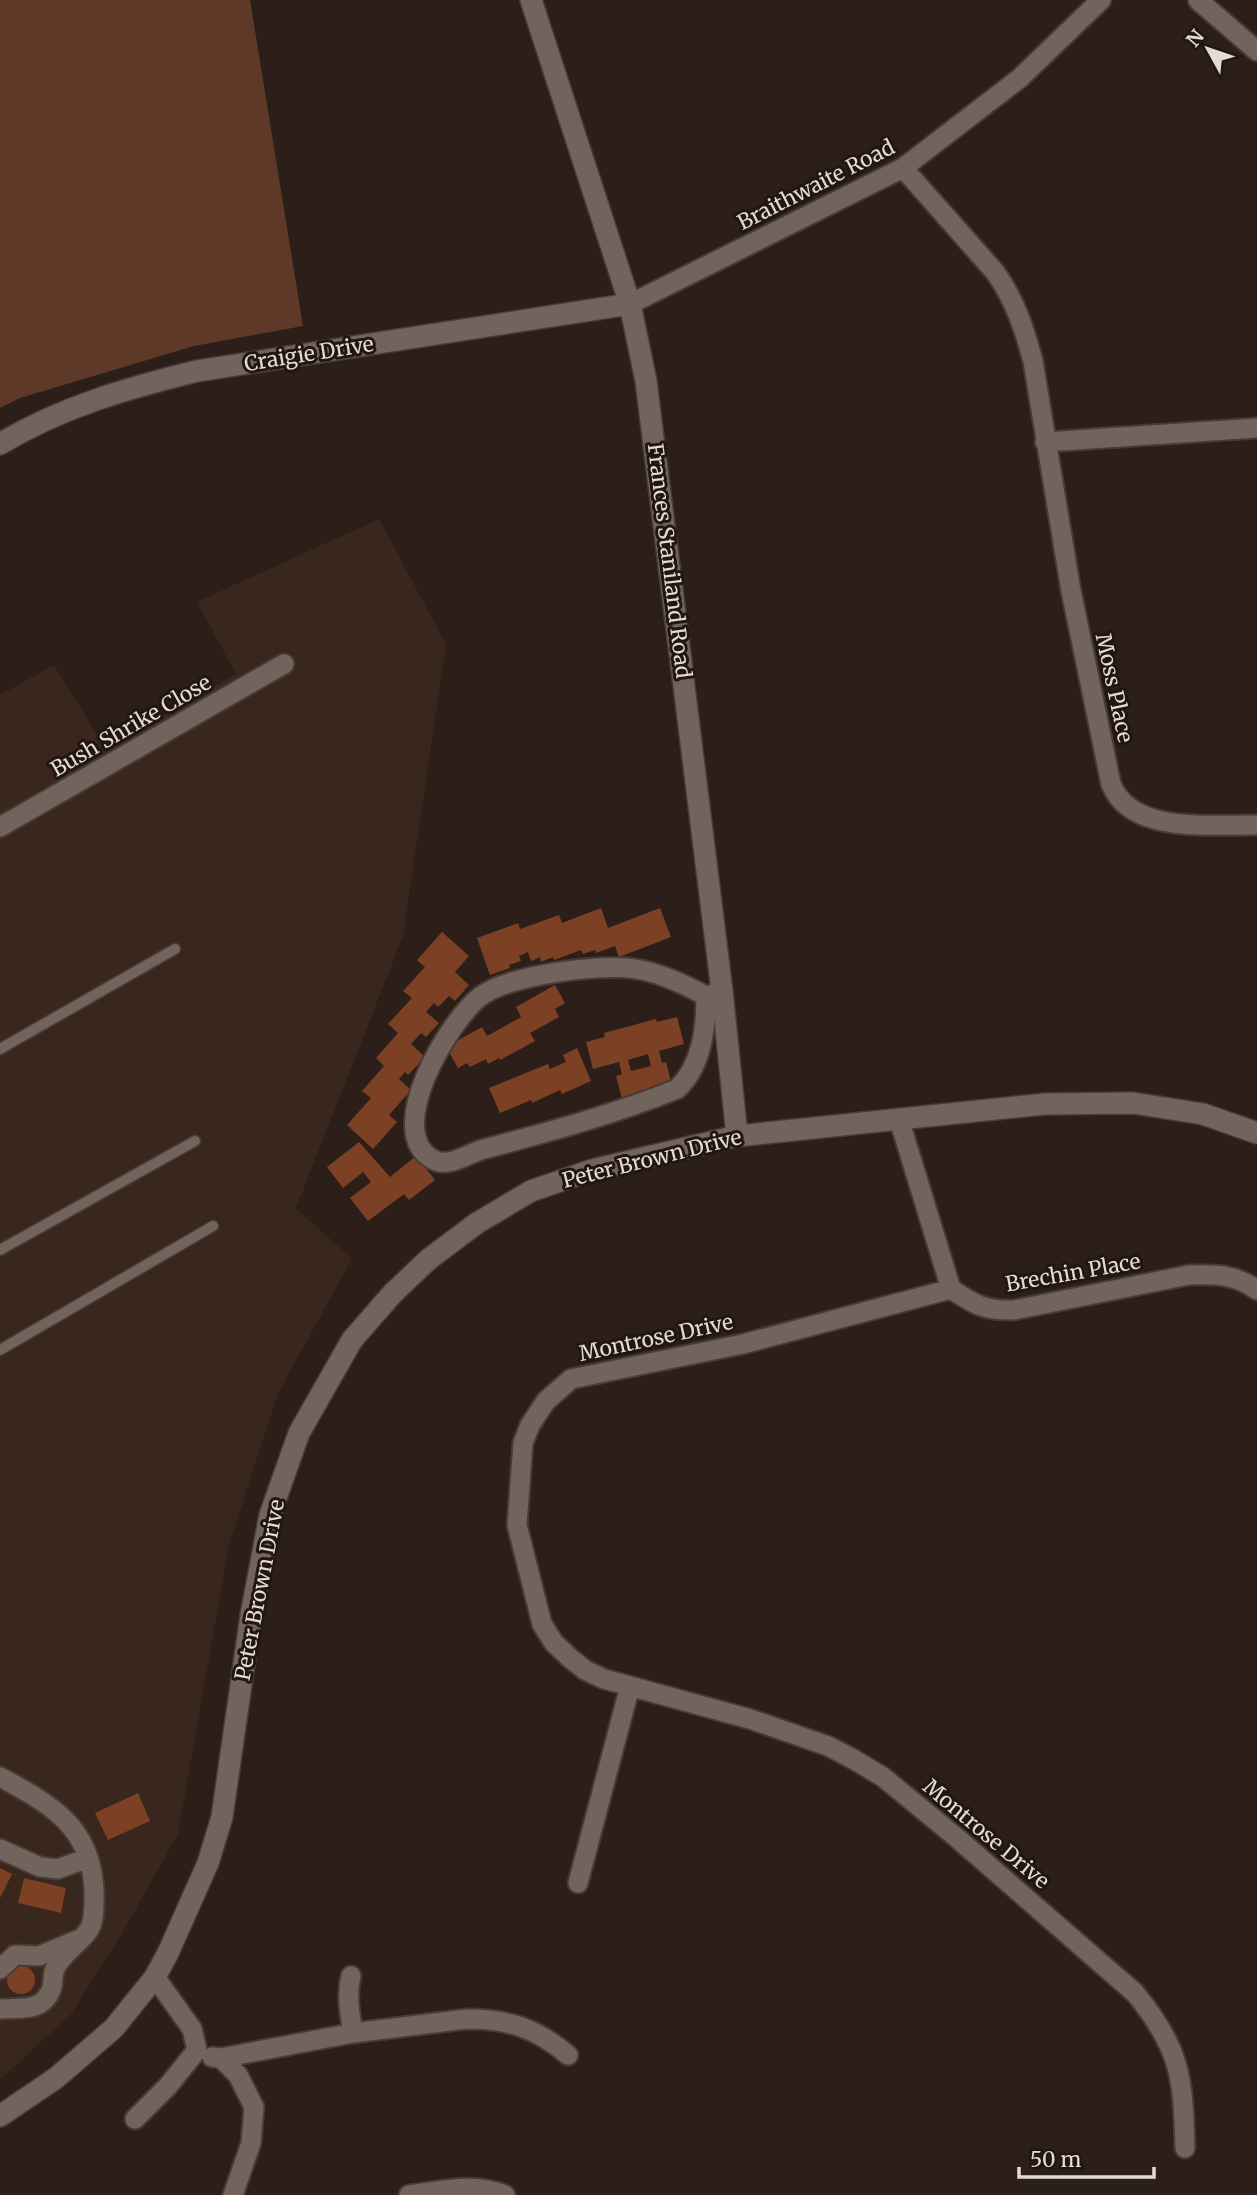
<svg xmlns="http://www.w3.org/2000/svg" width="1257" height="2195" viewBox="0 0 1257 2195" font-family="Merriweather,serif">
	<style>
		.built { fill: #39271e }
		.green { fill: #5f3927 }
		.building { fill: #7c4124; fill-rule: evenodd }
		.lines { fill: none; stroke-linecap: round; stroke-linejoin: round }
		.lane-casing { stroke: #463b37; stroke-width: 13 }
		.street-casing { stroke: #463b37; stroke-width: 23 }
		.secondary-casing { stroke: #463b37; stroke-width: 24 }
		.lane { stroke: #72635c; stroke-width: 10 }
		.street { stroke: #72635c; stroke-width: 19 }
		.secondary { stroke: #72635c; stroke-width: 21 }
		.labels { text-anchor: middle; stroke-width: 6; stroke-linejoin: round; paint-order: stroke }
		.street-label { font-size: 21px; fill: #e4dbd7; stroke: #221610 }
	</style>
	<rect width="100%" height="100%" fill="#2c1f19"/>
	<!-- built -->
	<path class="built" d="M 379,519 L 446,644 L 403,936 L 296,1208 L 352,1259 L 278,1393 L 229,1545 L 178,1834 L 120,1937 L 71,2014 L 0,2080 L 0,695 L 54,665 L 106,749 L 236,674 L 197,602 Z"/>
	<!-- green -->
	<path class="green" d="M 0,0 L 250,0 L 303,326 L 194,346 L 20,398 L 0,408 Z"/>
	<!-- building -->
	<path class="building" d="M 601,908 L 608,928 L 660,908 L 671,937 L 619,957 L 615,946 L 596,953 L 595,950 L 583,954 L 581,950 L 554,960 L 553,957 L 541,962 L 540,957 L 531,961 L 528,952 L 519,956 L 521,961 L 509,965 L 510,968 L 490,975 L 477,938 L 518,923 L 520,929 L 559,915 L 562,923 Z
		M 442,932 L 469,956 L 455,972 L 469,985 L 455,1001 L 449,996 L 438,1007 L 434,1003 L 426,1012 L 439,1023 L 426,1037 L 421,1033 L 411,1044 L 425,1057 L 408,1075 L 405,1072 L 399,1079 L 411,1090 L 389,1115 L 397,1122 L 373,1149 L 347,1125 L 371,1098 L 362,1091 L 384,1066 L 376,1058 L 398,1033 L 388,1024 L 412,998 L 403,991 L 425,967 L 417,960 Z
		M 555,985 L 565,1003 L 555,1009 L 559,1017 L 530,1033 L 535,1041 L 500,1060 L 499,1058 L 488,1064 L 486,1059 L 470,1067 L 467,1063 L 458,1068 L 446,1047 L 482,1027 L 487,1036 L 521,1017 L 516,1007 Z
		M 677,1017 L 684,1044 L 659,1051 L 662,1063 L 666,1062 L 672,1085 L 622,1099 L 616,1076 L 622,1074 L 619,1062 L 593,1069 L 586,1042 L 605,1037 L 604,1033 L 656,1019 L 657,1022 ZM 648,1054 L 651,1066 L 631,1071 L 628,1060 Z
		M 577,1048 L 591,1081 L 562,1094 L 560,1090 L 532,1103 L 531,1100 L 500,1113 L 489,1088 L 548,1064 L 550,1069 L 566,1062 L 563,1055 Z
		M 359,1142 L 390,1177 L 416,1156 L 435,1180 L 409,1200 L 404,1194 L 368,1221 L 350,1198 L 371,1182 L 363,1172 L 343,1188 L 327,1167 Z
		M 138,1793 L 150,1821 L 108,1840 L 95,1813 Z
		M 0,1868 L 12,1874 L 0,1898 Z
		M 24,1878 L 66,1888 L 61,1913 L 18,1903 Z
		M7 1980a14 14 0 1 1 28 0a14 14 0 1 1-28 0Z"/>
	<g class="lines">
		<!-- lane casing -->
		<g class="lane-casing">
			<path id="lane" d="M 0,1049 L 175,949
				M 0,1250 L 195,1141
				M 0,1350 L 213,1226"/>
		</g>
		<!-- street casing -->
		<g class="street-casing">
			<path id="street" d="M 1198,0 L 1257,51
				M 903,168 L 995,272 C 1015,300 1024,328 1033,361 L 1071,591 L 1111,784 C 1131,835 1212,824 1257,825
				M 630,304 L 903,168 L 1020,78 L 1101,0
				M 1045,442 L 1257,428
				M 0,827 L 284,664
				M 706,996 C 706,1028 702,1066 677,1089 C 615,1114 549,1132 484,1149 C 469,1153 449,1168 434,1160 C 381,1133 449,1020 481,996 C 509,975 602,963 636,969 C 661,973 684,984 706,996 L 722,991
				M 899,1119 L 951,1289 C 975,1305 985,1311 1014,1310 L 1189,1275 C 1215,1274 1235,1274 1257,1290
				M 951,1289 L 743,1344 L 571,1379 L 546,1401 L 530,1425 L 523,1443 L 517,1525 L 542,1624 L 554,1643 L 570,1658 L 585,1670 L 604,1679 L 750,1719 L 828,1746 L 853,1759 L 883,1777 L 957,1838 L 1135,1993 C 1181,2049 1183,2078 1185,2148
				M 0,1777 C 50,1804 91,1826 94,1890 C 94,1902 95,1917 90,1928 C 81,1943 62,1953 55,1969 C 52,1975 54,1983 51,1990 C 42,2013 19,2007 0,2009
				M 0,1849 L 40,1867 L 58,1869 L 88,1858
				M 578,1883 L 630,1686
				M 0,1969 L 15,1955 L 39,1956 L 77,1940
				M 351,1976 C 346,1995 350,2014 353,2033
				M 212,2057 L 221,2058 L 238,2075 L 254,2107 L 251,2143 L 233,2195
				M 221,2058 L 353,2033 L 467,2019 C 508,2019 536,2028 568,2055
				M 135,2119 L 168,2086 L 197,2050 L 192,2029 L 155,1977
				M 409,2195 C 441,2191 475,2182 505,2195"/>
		</g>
		<!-- secondary casing -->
		<g class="secondary-casing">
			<path id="secondary" d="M 531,0 L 630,304 L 646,381 L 722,991 L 737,1136
				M 0,444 C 61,407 128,388 197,371 L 630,304
				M 0,2116 L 56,2078 L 114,2028 L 155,1977 L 168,1953 L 208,1863 L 222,1817 L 251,1615 L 270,1515 L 299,1433 L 352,1340 L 393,1293 L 429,1259 L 477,1223 L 531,1191 L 592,1170 L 737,1136 L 1045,1104 L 1133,1103 L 1203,1114 L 1257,1133"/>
		</g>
		<!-- lane -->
		<use href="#lane" class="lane"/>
		<!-- street -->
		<use href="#street" class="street"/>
		<!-- secondary -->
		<use href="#secondary" class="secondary"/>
	</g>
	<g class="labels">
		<!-- street labels -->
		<g class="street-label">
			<text transform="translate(816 185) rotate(-27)" y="7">Braithwaite Road</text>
			<text transform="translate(309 354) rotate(-9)" y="7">Craigie Drive</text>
			<text transform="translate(669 561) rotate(83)" y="7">Frances Staniland Road</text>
			<text transform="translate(1114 688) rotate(78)" y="7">Moss Place</text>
			<text transform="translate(131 726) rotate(-30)" y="7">Bush Shrike Close</text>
			<text transform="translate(652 1159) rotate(-14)" y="7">Peter Brown Drive</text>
			<text transform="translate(1073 1273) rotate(-10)" y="7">Brechin Place</text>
			<text transform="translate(656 1338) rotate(-12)" y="7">Montrose Drive</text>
			<text transform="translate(260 1590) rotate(-79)" y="7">Peter Brown Drive</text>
			<text transform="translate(986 1834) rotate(40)" y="7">Montrose Drive</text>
		</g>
	</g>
	<!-- north arrow -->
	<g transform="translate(1208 49) rotate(310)" stroke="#221610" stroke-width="5" paint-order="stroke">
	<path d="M0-5L12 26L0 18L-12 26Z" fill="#e4dbd7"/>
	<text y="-10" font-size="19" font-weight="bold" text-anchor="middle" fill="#e4dbd7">N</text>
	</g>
	<!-- scale -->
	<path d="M1019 2167v10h135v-10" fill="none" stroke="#e4dbd7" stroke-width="3.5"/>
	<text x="1030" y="2167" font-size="21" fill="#e4dbd7" stroke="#221610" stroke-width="5" paint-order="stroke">50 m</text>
</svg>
